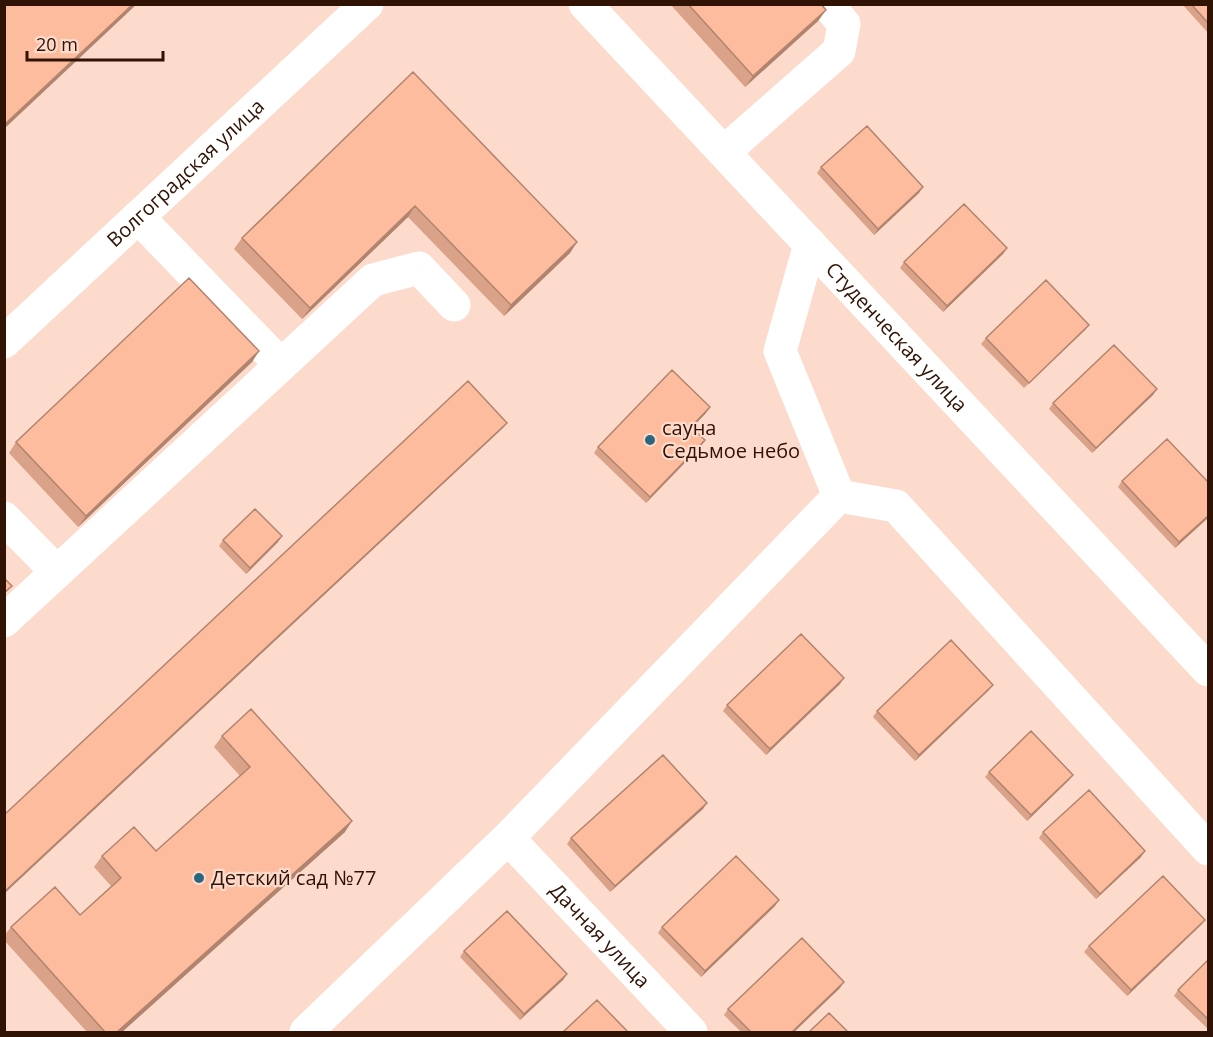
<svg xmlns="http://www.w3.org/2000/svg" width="1213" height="1037" viewBox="0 0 1213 1037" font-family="'Open Sans',sans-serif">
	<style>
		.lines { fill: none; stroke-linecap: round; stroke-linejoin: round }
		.minor { stroke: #fff; stroke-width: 33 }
		.wall { fill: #daa288 }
		.shaded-wall { fill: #b1846f }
		.building { fill: #fdbc9e; stroke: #b1846f; stroke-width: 1.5 }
		.poi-dot { fill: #2a677e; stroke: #fddbcc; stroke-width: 2 }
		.labels { text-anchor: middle; stroke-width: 4.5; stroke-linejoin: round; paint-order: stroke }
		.street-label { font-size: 20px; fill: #301305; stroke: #fddbcc }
		.poi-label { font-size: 20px; fill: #301305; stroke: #fddbcc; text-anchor: start }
	</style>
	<rect width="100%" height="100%" fill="#fddbcc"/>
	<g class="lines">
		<!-- minor -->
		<g class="minor">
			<path id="s1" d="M 585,4 L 1208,670"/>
			<path d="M 724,152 L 839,51 L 844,24 L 827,4"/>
			<path d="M 138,217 L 281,365"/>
			<path id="s2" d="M 4,342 L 367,4"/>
			<path d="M 839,496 L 896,506 L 1208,849"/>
			<path d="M 4,518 L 57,572"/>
			<path d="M 4,621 L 373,280 L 419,268 L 454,305"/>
			<path id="s3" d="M 508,838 L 691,1032"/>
			<path d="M 306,1032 L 508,838 L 839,496 L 780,351 L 810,244"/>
		</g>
	</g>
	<!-- wall -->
	<path class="wall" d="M 670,4 L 821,4 L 826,10 L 818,21 L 745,87 Z
		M 1182,4 L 1209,4 L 1209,34 Z
		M 413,72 L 577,242 L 570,253 L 504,316 L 408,217 L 302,319 L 234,249 L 242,238 Z
		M 821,167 L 919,193 L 874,235 L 817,173 Z
		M 1007,248 L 1003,254 L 943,312 L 900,268 L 904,262 Z
		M 1089,325 L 1085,330 L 1024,388 L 981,344 L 986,338 Z
		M 259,351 L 252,362 L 78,527 L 9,453 L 16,442 Z
		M 1153,395 L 1092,453 L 1049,409 L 1053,403 Z
		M 706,413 L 691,428 L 705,440 L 701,446 L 646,503 L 594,453 L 598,447 Z
		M 1122,481 L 1209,483 L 1209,517 L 1175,548 L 1118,487 Z
		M 282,536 L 278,542 L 246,574 L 219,546 L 223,540 Z
		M 840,684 L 766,755 L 723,711 L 727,705 Z
		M 989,690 L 915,761 L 873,717 L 877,711 Z
		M 222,736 L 345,832 L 122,1032 L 87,1032 L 4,940 L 4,936 L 11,927 L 80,915 L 111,886 L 94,867 L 102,856 L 156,851 L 240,776 L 214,747 Z
		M 989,772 L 1073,775 L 1069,780 L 1027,821 L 985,777 Z
		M 703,809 L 610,892 L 567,844 L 571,838 Z
		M 1043,832 L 1141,857 L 1096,899 L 1039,838 Z
		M 775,906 L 701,977 L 658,933 L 662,927 Z
		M 1201,925 L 1127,996 L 1084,952 L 1089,946 Z
		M 464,951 L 567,974 L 563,980 L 520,1020 L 460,957 Z
		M 1209,959 L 1209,1030 L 1174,996 L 1178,990 Z
		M 840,988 L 794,1032 L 741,1032 L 724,1015 L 728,1009 Z"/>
	<!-- shaded-wall -->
	<path class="shaded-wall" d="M 133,4 L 137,4 L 4,129 L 4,125 Z
		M 826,10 L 818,21 L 745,87 L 753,76 Z
		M 923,187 L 919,193 L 874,235 L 878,229 Z
		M 415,206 L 408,217 L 302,319 L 310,308 Z
		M 577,242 L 570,253 L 504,316 L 511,305 Z
		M 1007,248 L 1003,254 L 943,312 L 947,306 Z
		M 1089,325 L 1085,330 L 1024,388 L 1029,383 Z
		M 259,351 L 252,362 L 78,527 L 86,516 Z
		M 1157,389 L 1153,395 L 1092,453 L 1096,448 Z
		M 710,407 L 706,413 L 687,433 L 691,427 Z
		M 507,423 L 503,428 L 4,894 L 4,892 Z
		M 705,440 L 701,446 L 646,503 L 650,497 Z
		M 1209,515 L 1209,517 L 1175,548 L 1179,542 Z
		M 282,536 L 278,542 L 246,574 L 250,568 Z
		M 844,678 L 840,684 L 766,755 L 770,749 Z
		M 993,685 L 989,690 L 915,761 L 919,755 Z
		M 1073,775 L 1069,780 L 1027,821 L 1031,815 Z
		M 707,803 L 703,809 L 610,892 L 615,886 Z
		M 352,821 L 345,832 L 122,1032 L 117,1032 Z
		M 1145,851 L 1141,857 L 1096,899 L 1100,894 Z
		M 779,900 L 775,906 L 701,977 L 705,971 Z
		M 1205,920 L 1201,925 L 1127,996 L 1131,990 Z
		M 567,974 L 563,980 L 520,1020 L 524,1014 Z
		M 844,982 L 840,988 L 794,1032 L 792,1032 Z"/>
	<!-- building -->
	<path class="building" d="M 5,4 L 133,4 L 4,125 Z
		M 688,4 L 821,4 L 826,10 L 753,76 Z
		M 1191,4 L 1209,4 L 1209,24 Z
		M 413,72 L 577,242 L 511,305 L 415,206 L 310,308 L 242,238 Z
		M 867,126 L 923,187 L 878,229 L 821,167 Z
		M 964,204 L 1007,248 L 947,306 L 904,262 Z
		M 189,278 L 259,351 L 86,516 L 16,442 Z
		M 1046,280 L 1089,325 L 1029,383 L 986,338 Z
		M 1114,345 L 1157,389 L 1096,448 L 1053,403 Z
		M 672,370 L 710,407 L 691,427 L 705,440 L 650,497 L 598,447 Z
		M 468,381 L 507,423 L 4,892 L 4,815 Z
		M 1167,439 L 1209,483 L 1209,515 L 1179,542 L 1122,481 Z
		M 255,509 L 282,536 L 250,568 L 223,540 Z
		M 4,578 L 12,586 L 4,593 Z
		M 801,634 L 844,678 L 770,749 L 727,705 Z
		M 951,640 L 993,685 L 919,755 L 877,711 Z
		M 251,709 L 352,821 L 117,1032 L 105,1032 L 11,927 L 55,887 L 80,915 L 121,878 L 102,856 L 134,827 L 156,851 L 250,767 L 222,736 Z
		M 1031,731 L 1073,775 L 1031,815 L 989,772 Z
		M 663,755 L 707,803 L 615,886 L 571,838 Z
		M 1089,790 L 1145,851 L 1100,894 L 1043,832 Z
		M 736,856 L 779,900 L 705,971 L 662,927 Z
		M 1163,876 L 1205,920 L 1131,990 L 1089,946 Z
		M 507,911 L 567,974 L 524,1014 L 464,951 Z
		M 802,938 L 844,982 L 792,1032 L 751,1032 L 728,1009 Z
		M 1209,959 L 1209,1020 L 1178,990 Z
		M 597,1000 L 628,1032 L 563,1032 Z
		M 829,1013 L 848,1032 L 809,1032 Z"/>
	<!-- markers -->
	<g class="poi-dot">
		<circle cx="650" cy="440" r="6"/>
		<circle cx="199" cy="878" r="6"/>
	</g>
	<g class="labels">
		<!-- street labels -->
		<g class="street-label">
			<text dy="7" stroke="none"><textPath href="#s2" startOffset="248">Волгоградская улица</textPath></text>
			<text dy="7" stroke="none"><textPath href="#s1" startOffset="456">Студенческая улица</textPath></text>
			<text dy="7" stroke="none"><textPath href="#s3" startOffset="134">Дачная улица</textPath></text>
		</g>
		<!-- poi labels -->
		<g class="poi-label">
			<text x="662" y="435">сауна<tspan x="662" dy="23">Седьмое небо</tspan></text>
			<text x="211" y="885">Детский сад №77</text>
		</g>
	</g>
	<!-- border -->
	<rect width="1213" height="1037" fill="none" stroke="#301305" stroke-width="12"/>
	<!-- scale -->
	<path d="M27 51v9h136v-9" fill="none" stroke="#301305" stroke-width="3"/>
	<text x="36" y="51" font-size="18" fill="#301305" stroke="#fddbcc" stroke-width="4.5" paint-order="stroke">20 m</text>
</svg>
